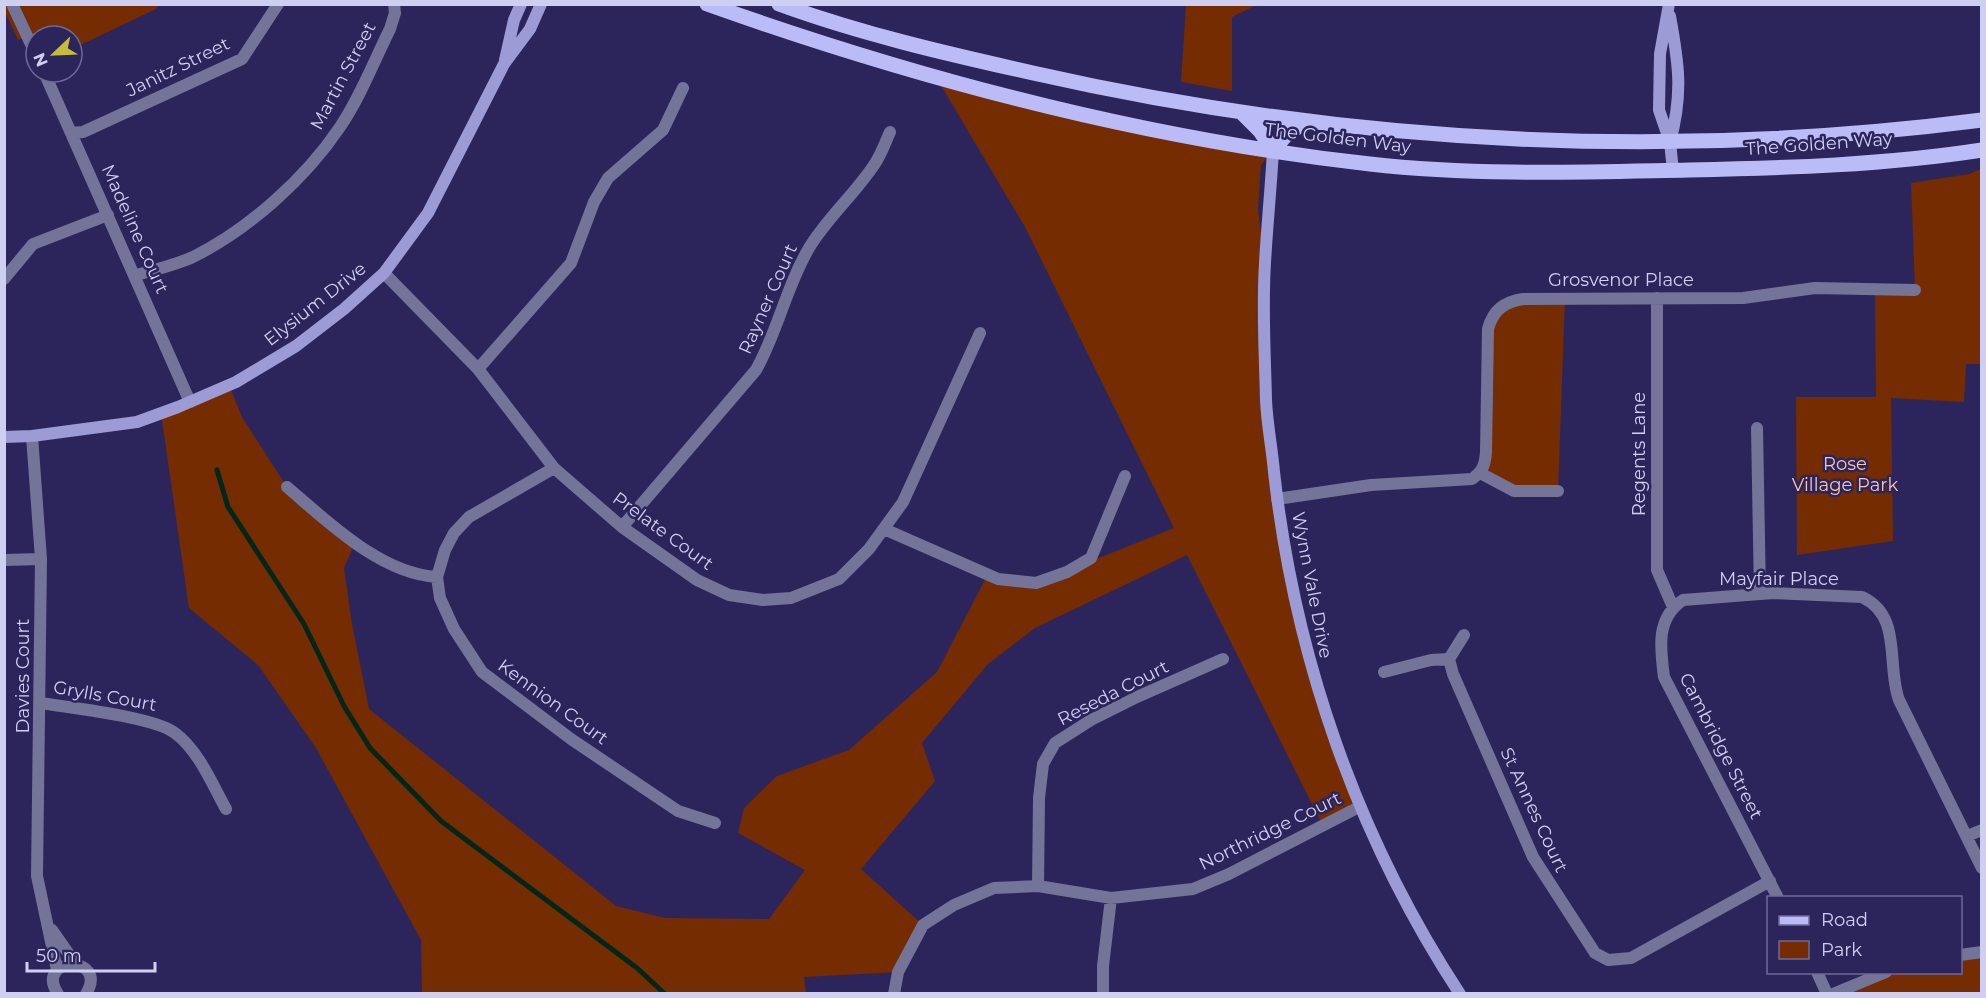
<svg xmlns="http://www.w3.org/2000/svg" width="1986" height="998" viewBox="0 0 1986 998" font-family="Montserrat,sans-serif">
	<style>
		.green { fill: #742c00 }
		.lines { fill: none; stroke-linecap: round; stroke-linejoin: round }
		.stream { stroke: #01271a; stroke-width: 5 }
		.street { stroke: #747499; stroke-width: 12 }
		.secondary { stroke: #9c9bd6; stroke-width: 12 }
		.primary { stroke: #bbbbf7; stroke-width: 15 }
		.labels { text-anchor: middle; stroke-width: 5; stroke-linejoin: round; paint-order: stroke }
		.street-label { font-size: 18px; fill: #cfcff2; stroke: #2c255c }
		.park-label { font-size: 18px; fill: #f5c5b0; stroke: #2c255c }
	</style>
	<rect width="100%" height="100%" fill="#2c255c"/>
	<!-- green -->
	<path class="green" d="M 4,5 L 158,5 L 156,9 L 72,49 L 72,36 L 36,36 L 36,55 L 27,36 L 18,40 L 5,12 Z
		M 1186,5 L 1256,5 L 1232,17 L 1232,91 L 1181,82 Z
		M 936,77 L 1273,150 L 1261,165 L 1258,209 L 1265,265 L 1266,403 L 1303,642 L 1359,807 L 1323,826 L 1187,555 L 1035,628 L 988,664 L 922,743 L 935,781 L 861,869 L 923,925 L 898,972 L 804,977 L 806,994 L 422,993 L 421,940 L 316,748 L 258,665 L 189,608 L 161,413 L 229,385 L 242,417 L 287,487 L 354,545 L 344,568 L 352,624 L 369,709 L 616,906 L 665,918 L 769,919 L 805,870 L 738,833 L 744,808 L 777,776 L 849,750 L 937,672 L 988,574 L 1036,583 L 1174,528 L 1025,227 Z
		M 1981,169 L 1981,364 L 1966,364 L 1964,402 L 1891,398 L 1893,541 L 1797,555 L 1796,397 L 1876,397 L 1875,289 L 1915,290 L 1911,183 L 1969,174 Z
		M 1565,299 L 1558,491 L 1507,489 L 1480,473 L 1488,329 L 1499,308 Z
		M 1981,953 L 1981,993 L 1836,994 L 1890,973 L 1960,972 L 1961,957 Z"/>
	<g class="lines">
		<!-- stream -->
		<path class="stream" d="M 217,470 L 228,507 L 304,624 L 344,706 L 370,748 L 441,821 L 637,968 L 665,994"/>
		<!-- street -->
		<path class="street" d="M 13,6 L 36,55
			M 44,72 L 190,402
			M 71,133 L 83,132 L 242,59 L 278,4
			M 384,273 L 478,369 L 554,468 L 622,527 L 697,580 L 729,595 L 763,600 L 791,598 L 839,579 L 869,549 L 903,502 L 980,333
			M 136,275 C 155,270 175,265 193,257 C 249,229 305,179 340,127 C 360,98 374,61 390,29 L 395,13 L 394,4
			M 4,279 L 33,244 L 108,215
			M 1657,298 L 1657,570 L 1673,607
			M 478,369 L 571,263 L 594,202 L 608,178 L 663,130 L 683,88
			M 1757,428 L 1760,594
			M 32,436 L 41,559 L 37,876 L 57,970
			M 554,468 L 469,517 L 454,533 L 445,550 L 437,577 L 440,598 L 454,629 L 482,672 L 571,739 L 678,811 L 715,823
			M 1480,473 L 1514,491 L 1558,491
			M 287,487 C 328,522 381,574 437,577
			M 1277,499 L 1371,485 L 1472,479 C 1483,471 1485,465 1486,452 L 1488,329 C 1493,310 1504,302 1523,299 L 1743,298 L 1815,288 L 1915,290
			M 622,527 L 756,370 C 778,331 786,287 809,248 C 827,218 854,195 874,165 C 881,155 885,143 890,132
			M 884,529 L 998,579 L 1036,583 L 1067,572 L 1091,558 L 1125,476
			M 4,560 L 41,559
			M 1464,635 L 1449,659 L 1453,674 L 1533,857 L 1595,953 L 1608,960 L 1631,958 L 1770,881
			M 1384,672 L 1431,660 L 1449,659
			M 41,703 C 71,708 155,717 175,733 C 199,751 212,784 226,809
			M 1967,836 L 1982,830
			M 1038,886 L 1039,798 L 1043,764 L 1055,743 L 1091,720 L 1137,697 L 1223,659
			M 1778,898 L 1664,677 C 1660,647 1656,618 1683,600 L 1773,593 L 1862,597 C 1903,616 1886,665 1899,700 L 1982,868
			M 52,930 L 75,963
			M 1960,955 L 1982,952
			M 1817,972 L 1827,994
			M 58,994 C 33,956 110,954 86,994
			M 894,994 L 898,972 L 923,925 L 954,905 L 994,888 L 1038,886 L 1111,898 L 1193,889 L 1229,874 L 1359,807
			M 1103,994 L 1103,966 L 1111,898
			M 1833,994 L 1886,972"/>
		<!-- secondary -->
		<path class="secondary" d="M 1669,4 L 1660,54 L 1659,110 L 1670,142 L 1673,171
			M 1670,16 C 1679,65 1683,94 1670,142
			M 505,60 L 514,20 L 521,4
			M 1273,150 C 1271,188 1267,226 1265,263 C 1262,308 1265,355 1266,400 C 1267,424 1272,448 1274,472 C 1295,658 1357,837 1460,994
			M 4,437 L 32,436 L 137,422 L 178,407 L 236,382 L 296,346 L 344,309 L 384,273 L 428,213 L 504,64 L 530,29 L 541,4"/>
		<!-- primary -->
		<path class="primary" d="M 707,4 C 921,80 1144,139 1370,164 C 1476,176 1583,172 1689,170 C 1787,168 1885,165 1982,150
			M 779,4 C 861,34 948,54 1033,73 C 1347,144 1662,161 1982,120
			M 1243,114 L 1260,131 L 1273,150
			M 1273,150 L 1288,133 L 1306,122"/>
	</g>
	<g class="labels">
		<!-- street labels -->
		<g class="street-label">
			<text transform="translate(178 67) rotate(-26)" y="6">Janitz Street</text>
			<text transform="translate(343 76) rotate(-62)" y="6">Martin Street</text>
			<text transform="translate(1338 138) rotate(7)" y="6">The Golden Way</text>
			<text transform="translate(1819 144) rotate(-4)" y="6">The Golden Way</text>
			<text transform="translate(135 229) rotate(66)" y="6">Madeline Court</text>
			<text x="1621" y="286">Grosvenor Place</text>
			<text transform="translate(768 299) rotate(-66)" y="6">Rayner Court</text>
			<text transform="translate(315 304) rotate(-38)" y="6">Elysium Drive</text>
			<text transform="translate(1639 454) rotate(-90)" y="6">Regents Lane</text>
			<text transform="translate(663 531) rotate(36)" y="6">Prelate Court</text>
			<text x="1779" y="585">Mayfair Place</text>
			<text transform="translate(1312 585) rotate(79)" y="6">Wynn Vale Drive</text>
			<text transform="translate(23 676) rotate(-90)" y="6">Davies Court</text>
			<text transform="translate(1113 693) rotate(-27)" y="6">Reseda Court</text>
			<text transform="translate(105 696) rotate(10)" y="6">Grylls Court</text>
			<text transform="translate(553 702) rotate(36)" y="6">Kennion Court</text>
			<text transform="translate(1721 746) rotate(63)" y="6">Cambridge Street</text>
			<text transform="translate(1534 810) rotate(65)" y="6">St Annes Court</text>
			<text transform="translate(1270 831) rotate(-26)" y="6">Northridge Court</text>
		</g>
		<!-- park labels -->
		<g class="park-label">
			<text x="1845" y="470">Rose<tspan x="1845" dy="21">Village Park</tspan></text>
		</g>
	</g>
	<!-- border -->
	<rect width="1986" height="998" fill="none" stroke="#cfcff2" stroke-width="12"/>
	<!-- legend -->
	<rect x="1767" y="896" width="195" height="78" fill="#2c255c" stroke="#6d6998" stroke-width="1.5"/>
	<rect x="1779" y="916" width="30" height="9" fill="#bbbbf7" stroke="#6d6998" stroke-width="1.5"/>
	<text x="1821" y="926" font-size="18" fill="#cfcff2">Road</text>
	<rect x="1779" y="941" width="30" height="18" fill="#742c00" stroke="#6d6998" stroke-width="1.5"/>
	<text x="1821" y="956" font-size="18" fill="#cfcff2">Park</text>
	<!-- north arrow -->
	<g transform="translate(54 54) rotate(247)"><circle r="28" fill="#2c255c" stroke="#6d6998" stroke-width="1.5"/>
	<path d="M0-4.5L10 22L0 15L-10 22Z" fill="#c6bc3c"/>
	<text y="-9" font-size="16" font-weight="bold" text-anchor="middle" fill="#cfcff2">N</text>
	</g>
	<!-- scale -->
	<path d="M27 962v9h128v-9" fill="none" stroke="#cfcff2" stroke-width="3"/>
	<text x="36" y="962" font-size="18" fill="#cfcff2" stroke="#2c255c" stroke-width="4.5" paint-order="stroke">50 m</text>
</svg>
